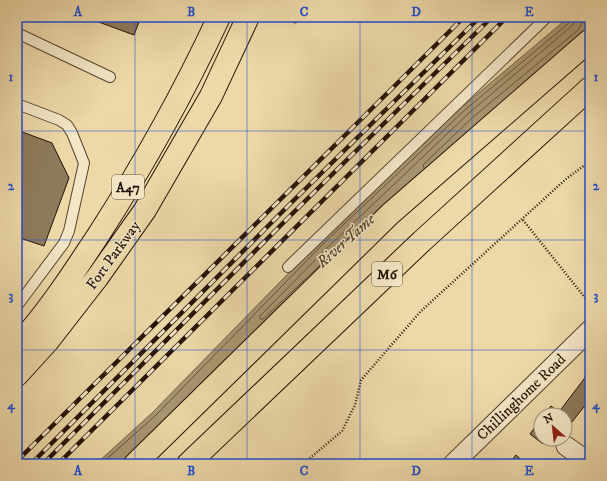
<svg xmlns="http://www.w3.org/2000/svg" width="607" height="481" viewBox="0 0 607 481" font-family="'IM FELL DW Pica',serif">
	<style>
		.water { fill: #a99671; stroke: #746246 }
		.lines { fill: none; stroke-linecap: round; stroke-linejoin: round }
		.shore { stroke: #66543b; stroke-width: 1 }
		.stream { stroke: #746246; stroke-width: 5 }
		.building { fill: #8d7a5a; stroke: #241305 }
		.service-casing { stroke: #56442e; stroke-width: 12 }
		.minor-casing { stroke: #56442e; stroke-width: 21 }
		.primary-casing { stroke: #241305; stroke-width: 24 }
		.motorway-casing { stroke: #241305; stroke-width: 24 }
		.path { stroke: #241305; stroke-width: 2.5; stroke-dasharray: 1 2; stroke-linecap: butt }
		.service { stroke: #f3e6c6; stroke-width: 10 }
		.minor { stroke: #f3e6c6; stroke-width: 19 }
		.primary { stroke: #edd9a8; stroke-width: 22 }
		.motorway { stroke: #edd9a8; stroke-width: 22 }
		.rail-casing { stroke: #241305; stroke-width: 4.5 }
		.rail { stroke: #f3e6c6; stroke-width: 3; stroke-dasharray: 9; stroke-linecap: butt }
		.grid { fill: none; stroke: #1d4ed8; stroke-width: 1; stroke-opacity: 0.55 }
		.labels { text-anchor: middle; stroke-width: 3; stroke-linejoin: round; paint-order: stroke }
		.shield { fill: #f3e6c6; stroke: #62523f; stroke-width: 1 }
		.shield-label { font-size: 14px; font-weight: bold; fill: #241305 }
		.street-label { font-size: 15px; fill: #241305; stroke: #f3e6c6 }
		.water-label { font-size: 16px; font-style: italic; fill: #594730; stroke: #f3e6c6 }
		.neatline { fill: none; stroke: #1d4ed8; stroke-width: 1.5 }
		.grid-label { font-size: 13px; text-anchor: middle; font-weight: bold; fill: #1d4ed8 }
	</style>
	<rect width="100%" height="100%" fill="#edd9a8"/>
	<filter id="stains"><feTurbulence type="fractalNoise" baseFrequency=".005" numOctaves="4"/><feColorMatrix values="0 0 0 0 .2 0 0 0 0 .09 0 0 0 0 .02 0 0 0 .5 -.17"/></filter>
	<radialGradient id="worn" r=".72"><stop offset=".6" stop-color="#630" stop-opacity="0"/><stop offset="1" stop-color="#630" stop-opacity=".3"/></radialGradient>
	<!-- water -->
	<path class="water" d="M 569,17 L 590,17 L 590,49 L 126,464 L 96,464 L 152,413 L 321,240 L 463,106 Z"/>
	<g class="lines">
		<!-- shore -->
		<path class="shore" d="M 424,168 L 423,165 L 473,117 L 578,30 L 582,23 L 583,17
			M 336,250 L 263,319 L 260,319 L 260,316 L 328,247 L 469,113 L 573,25 L 577,17
			M 101,464 L 155,416 L 324,243 L 466,109 L 570,22 L 572,17"/>
		<!-- stream -->
		<path class="stream" d="M 295,21 L 300,17"/>
	</g>
	<!-- building -->
	<path class="building" d="M 85,17 L 141,17 L 134,35 Z
		M 17,130 L 52,143 L 69,178 L 44,246 L 17,237 Z
		M 590,371 L 590,399 L 572,422 L 559,412 Z
		M 551,406 L 563,415 L 544,415 Z
		M 541,419 L 541,439 L 547,439 L 543,444 L 530,434 Z
		M 516,455 L 526,464 L 509,464 Z"/>
	<g class="lines">
		<!-- service casing -->
		<g class="service-casing">
			<path id="service" d="M 17,33 L 110,77
				M 17,104 L 59,120 L 67,125 L 72,133 L 84,163 L 69,231 L 64,243 L 17,306
				M 288,267 L 547,17"/>
		</g>
		<!-- minor casing -->
		<g class="minor-casing">
			<path id="minor" d="M 566,446 L 589,462 L 590,460
				M 453,464 L 590,330"/>
		</g>
		<!-- primary casing -->
		<g class="primary-casing">
			<path id="primary" d="M 17,346 C 48,312 74,272 99,234 C 144,164 184,92 219,17
				M 17,375 L 48,341 L 97,278 L 145,210 L 211,96 L 248,17"/>
		</g>
		<!-- motorway casing -->
		<g class="motorway-casing">
			<path id="motorway" d="M 135,464 L 390,214 L 590,40
				M 188,464 L 422,241 L 590,88"/>
		</g>
		<!-- path -->
		<path class="path" d="M 523,220 L 590,304
			M 303,464 L 342,431 L 355,405 L 361,380 L 421,311 L 566,179 L 590,161"/>
		<!-- service -->
		<use href="#service" class="service"/>
		<!-- minor -->
		<use href="#minor" class="minor"/>
		<!-- primary -->
		<use href="#primary" class="primary"/>
		<!-- motorway -->
		<use href="#motorway" class="motorway"/>
		<!-- rail casing -->
		<g class="rail-casing">
			<path id="rail" d="M 17,461 L 464,17
				M 31,464 L 291,203 L 480,17
				M 43,464 L 291,215 L 492,17
				M 58,464 L 507,17"/>
		</g>
		<!-- rail -->
		<use href="#rail" class="rail"/>
	</g>
	<!-- grid -->
	<path class="grid" d="M 135,17 L 135,464M 247,17 L 247,464M 360,17 L 360,464M 472,17 L 472,464M 17,131 L 590,131M 17,240 L 590,240M 17,350 L 590,350"/>
	<g class="labels">
		<!-- shield labels -->
		<g class="shield">
			<rect x="112" y="175" width="32" height="24" rx="3"/>
			<rect x="372" y="262" width="30" height="24" rx="3"/>
		</g>
		<g class="shield-label">
			<text x="128" y="192">A47</text>
			<text x="387" y="279">M6</text>
		</g>
		<!-- street labels -->
		<g class="street-label">
			<text transform="translate(113 255) rotate(-54)" y="5">Fort Parkway</text>
			<text transform="translate(521 397) rotate(-44)" y="5">Chillinghome Road</text>
		</g>
		<!-- water labels -->
		<g class="water-label">
			<text transform="translate(345 240) rotate(-42)" y="6">River Tame</text>
		</g>
	</g>
	<!-- margin -->
	<rect width="607" height="481" fill="none" stroke="#edd9a8" stroke-width="44"/>
	<!-- north arrow -->
	<g transform="translate(553 427) rotate(332)"><circle r="19" fill="#f3e6c6" stroke="#a09279"/>
	<path d="M0-3L7 15L0 10L-7 15Z" fill="#8f2418"/>
	<text y="-6" font-size="11" font-weight="bold" text-anchor="middle" fill="#241305">N</text>
	</g>
	<rect x="22" y="22" width="563" height="437" class="neatline"/>
	<g class="grid-label">
		<text x="78" y="16">A</text>
		<text x="191" y="16">B</text>
		<text x="304" y="16">C</text>
		<text x="416" y="16">D</text>
		<text x="529" y="16">E</text>
		<text x="11" y="81">1</text>
		<text x="596" y="81">1</text>
		<text x="11" y="190">2</text>
		<text x="596" y="190">2</text>
		<text x="11" y="300">3</text>
		<text x="596" y="300">3</text>
		<text x="11" y="409">4</text>
		<text x="596" y="409">4</text>
		<text x="78" y="475">A</text>
		<text x="191" y="475">B</text>
		<text x="304" y="475">C</text>
		<text x="416" y="475">D</text>
		<text x="529" y="475">E</text>
	</g>
	<rect width="100%" height="100%" filter="url(#stains)"/>
	<rect width="100%" height="100%" fill="url(#worn)"/>
</svg>
